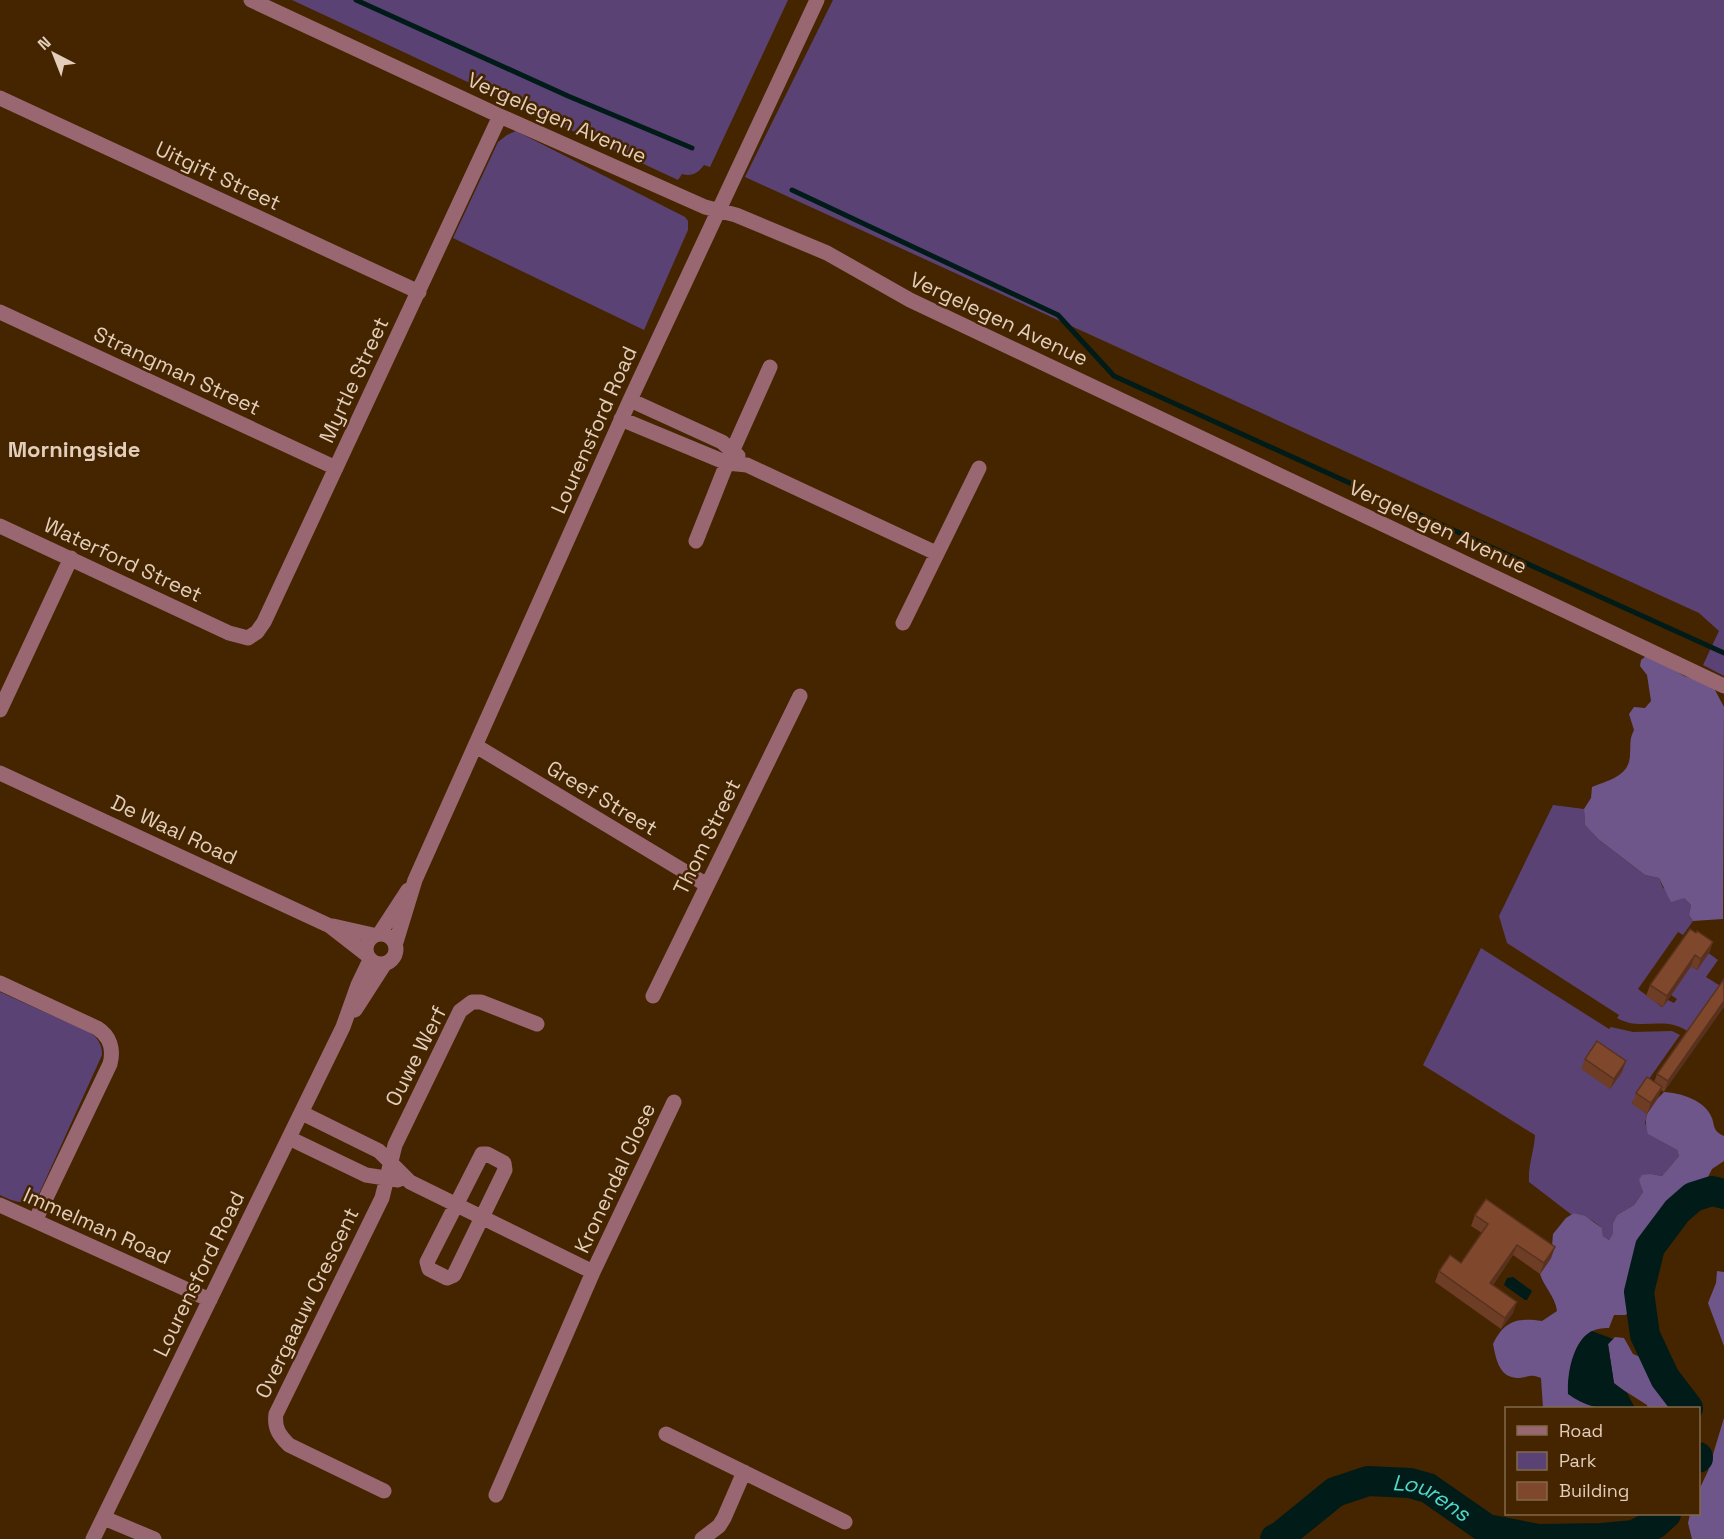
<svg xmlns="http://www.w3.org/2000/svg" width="1724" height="1539" viewBox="0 0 1724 1539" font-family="'Space Grotesk',sans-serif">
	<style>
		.green { fill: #5b4275 }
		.forest { fill: #6f568a }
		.water { fill: #001b18 }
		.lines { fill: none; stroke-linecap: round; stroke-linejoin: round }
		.stream { stroke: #001b18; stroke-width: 5 }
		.river { stroke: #001b18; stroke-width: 30 }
		.minor { stroke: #996772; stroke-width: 15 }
		.wall { fill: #6d3d26 }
		.shaded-wall { fill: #59321f }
		.building { fill: #7f472c; stroke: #59321f; stroke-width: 1.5 }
		.labels { text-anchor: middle; stroke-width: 5; stroke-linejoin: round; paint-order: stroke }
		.street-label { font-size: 21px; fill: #e2cebb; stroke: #442500 }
		.neighbourhood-label { font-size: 22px; font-weight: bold; fill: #e2cebb; stroke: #442500 }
		.water-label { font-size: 22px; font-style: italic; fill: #52d6c9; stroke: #442500 }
	</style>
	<rect width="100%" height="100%" fill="#442500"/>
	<!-- green -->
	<path class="green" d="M 292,0 L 788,0 L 710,167 L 704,165 C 698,173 692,177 682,174 L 678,180 Z
		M 833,0 L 1724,0 L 1724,676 L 1703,665 L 1719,631 L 1699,613 L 745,177 Z
		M 516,131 L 685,217 L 688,221 L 688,230 L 644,330 L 453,238 L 498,142 L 507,135 Z
		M 1553,805 L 1584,809 L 1585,825 L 1598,839 L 1645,875 L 1659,878 L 1663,888 L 1684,898 L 1691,905 L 1689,915 L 1693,921 L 1683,935 L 1678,932 L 1638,989 L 1662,1007 L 1668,1000 L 1674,1003 L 1677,999 L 1671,995 L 1691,966 L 1697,970 L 1700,966 L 1703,949 L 1718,960 L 1706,977 L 1722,987 L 1699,1038 C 1690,1033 1680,1025 1669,1024 C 1650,1022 1634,1028 1617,1018 L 1619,1015 L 1507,943 L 1499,916 Z
		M 1481,948 L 1609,1029 L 1611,1027 L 1633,1032 L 1672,1031 L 1680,1035 L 1632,1103 L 1647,1114 L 1645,1123 L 1649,1134 L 1677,1150 L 1679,1156 L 1662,1176 L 1651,1174 L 1640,1180 L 1643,1192 L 1634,1205 L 1617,1215 L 1613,1223 L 1613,1233 L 1609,1240 L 1603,1236 L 1602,1228 C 1593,1220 1585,1216 1574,1213 L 1572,1215 L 1529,1182 C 1528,1165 1534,1152 1535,1135 L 1423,1065 Z
		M 0,992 L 89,1032 C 98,1038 102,1044 102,1055 L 39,1194 C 26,1207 15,1202 0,1195 Z"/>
	<!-- forest -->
	<path class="forest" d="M 1646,656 L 1654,658 L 1684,676 L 1706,683 L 1715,690 L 1724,707 L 1723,919 L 1693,921 L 1689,915 L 1691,905 L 1684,898 L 1671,902 L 1659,878 L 1645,875 L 1598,839 L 1585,825 L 1584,809 L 1591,798 L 1592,787 C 1609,780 1630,776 1630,754 C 1631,743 1629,740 1634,730 L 1629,714 L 1634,707 L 1645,708 L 1651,701 L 1647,675 L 1640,666 L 1641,660 Z
		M 1664,1092 C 1681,1093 1705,1100 1712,1118 C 1715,1127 1713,1131 1724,1136 L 1724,1161 L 1712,1169 L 1708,1177 L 1698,1187 L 1681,1199 L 1667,1213 L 1654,1230 L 1635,1270 L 1637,1297 L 1634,1310 L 1625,1315 L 1614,1315 L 1609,1328 C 1576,1326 1571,1361 1568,1387 L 1596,1407 L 1602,1408 L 1543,1408 L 1541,1378 C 1529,1373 1528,1378 1517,1378 C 1499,1377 1496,1359 1493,1344 C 1504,1321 1517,1317 1542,1321 L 1557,1311 C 1555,1296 1544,1287 1540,1274 L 1551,1258 L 1553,1234 L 1566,1218 L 1574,1213 L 1585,1216 L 1602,1228 L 1603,1236 L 1609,1240 L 1613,1233 L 1613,1223 L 1617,1215 L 1634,1205 L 1643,1192 L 1639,1180 L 1642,1175 L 1651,1174 L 1662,1176 L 1679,1156 L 1677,1150 L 1648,1134 C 1642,1114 1650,1106 1664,1092 Z
		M 1717,1271 L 1724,1272 L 1724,1346 L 1708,1303 L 1716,1283 Z
		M 1615,1337 L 1624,1338 L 1633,1354 L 1652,1362 L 1679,1408 L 1648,1408 L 1647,1405 L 1614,1384 L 1608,1344 Z
		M 1724,1418 L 1724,1539 L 1692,1539 L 1688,1523 L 1690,1514 L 1698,1514 L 1699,1490 L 1708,1471 Z"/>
	<!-- water -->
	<path class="water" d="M 1513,1277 L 1532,1291 L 1527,1300 L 1525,1300 L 1504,1285 L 1507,1278 Z
		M 1592,1331 L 1613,1339 L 1608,1344 L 1614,1383 L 1627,1393 L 1635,1408 C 1607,1409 1592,1411 1568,1394 C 1567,1373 1573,1341 1592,1331 Z"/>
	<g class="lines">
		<!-- stream -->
		<path class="stream" d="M 356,0 L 568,96 L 692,148
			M 792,190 L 1058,315 L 1114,376 L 1724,653"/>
		<!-- river -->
		<g class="river">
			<path d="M 1688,1408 L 1665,1378 L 1645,1335 L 1639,1292 L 1650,1247 L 1677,1211 L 1693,1197 L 1712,1191 L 1724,1194"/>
			<path d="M 1698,1457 L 1698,1458"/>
			<path id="s1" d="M 1275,1539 L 1281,1536 L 1335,1492 L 1368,1481 L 1410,1483 L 1428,1488 L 1487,1529 L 1538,1539 L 1602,1538 L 1634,1535 L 1655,1524 L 1666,1514"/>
		</g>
		<!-- minor -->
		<path class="minor" d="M 251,0 L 500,116 L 705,207 L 736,215 L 827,253 L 910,300 L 1724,686
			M 0,98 L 419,292
			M 0,312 L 336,468
			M 630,400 L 722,442 L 738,456
			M 621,419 L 727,463 L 747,465 L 936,553
			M 0,526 L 229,633 L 248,638 L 257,632 L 264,622 L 500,116
			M 696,541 L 727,463 L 770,367
			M 903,623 L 979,468
			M 0,710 L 71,558
			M 476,746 L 707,885
			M 0,773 L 330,926 L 366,954
			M 333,926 L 373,935
			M 380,933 L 408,890
			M366 949a15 15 0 1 1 30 0a15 15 0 1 1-30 0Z
			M 396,942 L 415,880 L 630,400 L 817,0
			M 0,983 L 97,1028 C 110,1036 114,1049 110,1064 L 35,1221
			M 653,996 L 800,696
			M 355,1010 L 384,965
			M 302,1113 L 379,1151 L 410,1182 L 593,1272
			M 289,1138 L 366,1175 L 398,1180
			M 482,1154 L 487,1154 L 504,1163 L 505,1170 L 454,1275 L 447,1278 L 429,1269 L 427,1262 Z
			M 0,1205 L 210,1300
			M 666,1434 L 845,1522
			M 384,1491 L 289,1445 C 279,1435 274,1428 276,1414 L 382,1198 L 395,1145 L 460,1011 L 472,1002 L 481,1002 L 537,1024
			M 496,1495 L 593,1272 L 674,1102
			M 104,1518 L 154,1539
			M 93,1539 L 343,1027 L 358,985 L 370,960
			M 702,1539 L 719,1526 L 724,1518 L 744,1472"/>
	</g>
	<!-- wall -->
	<path class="wall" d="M 1696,933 L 1713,942 L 1709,953 L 1697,970 L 1691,966 L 1663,1007 L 1646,996 L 1650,985 Z
		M 1724,979 L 1664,1092 L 1661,1090 L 1658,1098 L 1647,1114 L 1632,1104 L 1636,1093 L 1654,1082 L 1657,1074 Z
		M 1585,1059 L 1622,1072 L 1610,1089 L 1581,1069 Z
		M 1475,1215 L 1555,1247 L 1551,1258 L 1540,1274 L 1513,1255 L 1493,1285 L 1513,1313 L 1501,1329 L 1435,1282 L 1439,1271 L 1461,1263 L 1482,1233 L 1471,1226 Z"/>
	<!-- shaded-wall -->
	<path class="shaded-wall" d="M 1713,942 L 1709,953 L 1697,970 L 1701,959 Z
		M 1695,955 L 1691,966 L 1663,1007 L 1667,996 Z
		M 1724,1001 L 1724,1007 L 1664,1092 L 1668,1081 Z
		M 1626,1061 L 1622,1072 L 1610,1089 L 1614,1079 Z
		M 1662,1087 L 1658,1098 L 1647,1114 L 1651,1103 Z
		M 1517,1245 L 1513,1255 L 1486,1294 L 1490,1283 Z
		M 1555,1247 L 1551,1258 L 1540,1274 L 1544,1263 Z
		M 1517,1302 L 1513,1313 L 1501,1329 L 1505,1318 Z"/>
	<!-- building -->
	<path class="building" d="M 1690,929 L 1696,933 L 1697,931 L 1713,942 L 1701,959 L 1695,955 L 1667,996 L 1650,985 Z
		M 1724,979 L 1724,1001 L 1668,1081 L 1657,1074 Z
		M 1597,1041 L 1626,1061 L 1614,1079 L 1585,1059 Z
		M 1647,1077 L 1662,1087 L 1651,1103 L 1636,1093 Z
		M 1486,1199 L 1555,1247 L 1544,1263 L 1517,1245 L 1490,1283 L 1517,1302 L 1505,1318 L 1439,1271 L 1450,1255 L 1461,1263 L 1488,1224 L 1475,1215 Z"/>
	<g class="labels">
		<!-- street labels -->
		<g class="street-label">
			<text transform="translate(557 118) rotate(24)" y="7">Vergelegen Avenue</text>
			<text transform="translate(218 176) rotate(25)" y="7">Uitgift Street</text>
			<text transform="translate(999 319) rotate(25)" y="7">Vergelegen Avenue</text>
			<text transform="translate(177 371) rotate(25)" y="7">Strangman Street</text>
			<text transform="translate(354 380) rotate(-65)" y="7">Myrtle Street</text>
			<text transform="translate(594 430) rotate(-66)" y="7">Lourensford Road</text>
			<text transform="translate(1438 527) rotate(25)" y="7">Vergelegen Avenue</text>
			<text transform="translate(123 560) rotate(25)" y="7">Waterford Street</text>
			<text transform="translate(602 798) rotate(31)" y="7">Greef Street</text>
			<text transform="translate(174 830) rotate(25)" y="7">De Waal Road</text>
			<text transform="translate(707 837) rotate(-64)" y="7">Thom Street</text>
			<text transform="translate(416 1056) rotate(-63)" y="7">Ouwe Werf</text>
			<text transform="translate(615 1178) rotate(-65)" y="7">Kronendal Close</text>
			<text transform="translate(97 1226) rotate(24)" y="7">Immelman Road</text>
			<text transform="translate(199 1274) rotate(-64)" y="7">Lourensford Road</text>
			<text transform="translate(307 1303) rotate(-64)" y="7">Overgaauw Crescent</text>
		</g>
		<!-- neighbourhood labels -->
		<g class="neighbourhood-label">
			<text x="74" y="457">Morningside</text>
		</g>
		<!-- water labels -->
		<g class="water-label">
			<text dy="8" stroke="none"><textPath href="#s1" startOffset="178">Lourens</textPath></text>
		</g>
	</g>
	<!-- legend -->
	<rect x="1505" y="1407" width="195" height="108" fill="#442500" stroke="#83694b" stroke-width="1.5"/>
	<rect x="1517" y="1426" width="30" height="9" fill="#996772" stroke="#83694b" stroke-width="1.5"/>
	<text x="1559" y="1437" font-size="18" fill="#e2cebb">Road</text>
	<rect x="1517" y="1452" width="30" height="18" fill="#5b4275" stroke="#83694b" stroke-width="1.5"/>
	<text x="1559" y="1467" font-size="18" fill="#e2cebb">Park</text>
	<rect x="1517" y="1482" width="30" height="18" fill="#7f472c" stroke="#83694b" stroke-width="1.5"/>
	<text x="1559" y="1497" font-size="18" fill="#e2cebb">Building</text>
	<!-- north arrow -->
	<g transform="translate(54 54) rotate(318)" stroke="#442500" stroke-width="4.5" paint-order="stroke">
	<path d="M0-4.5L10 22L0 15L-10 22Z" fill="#e2cebb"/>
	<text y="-9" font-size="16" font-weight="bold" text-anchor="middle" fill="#e2cebb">N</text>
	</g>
</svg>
